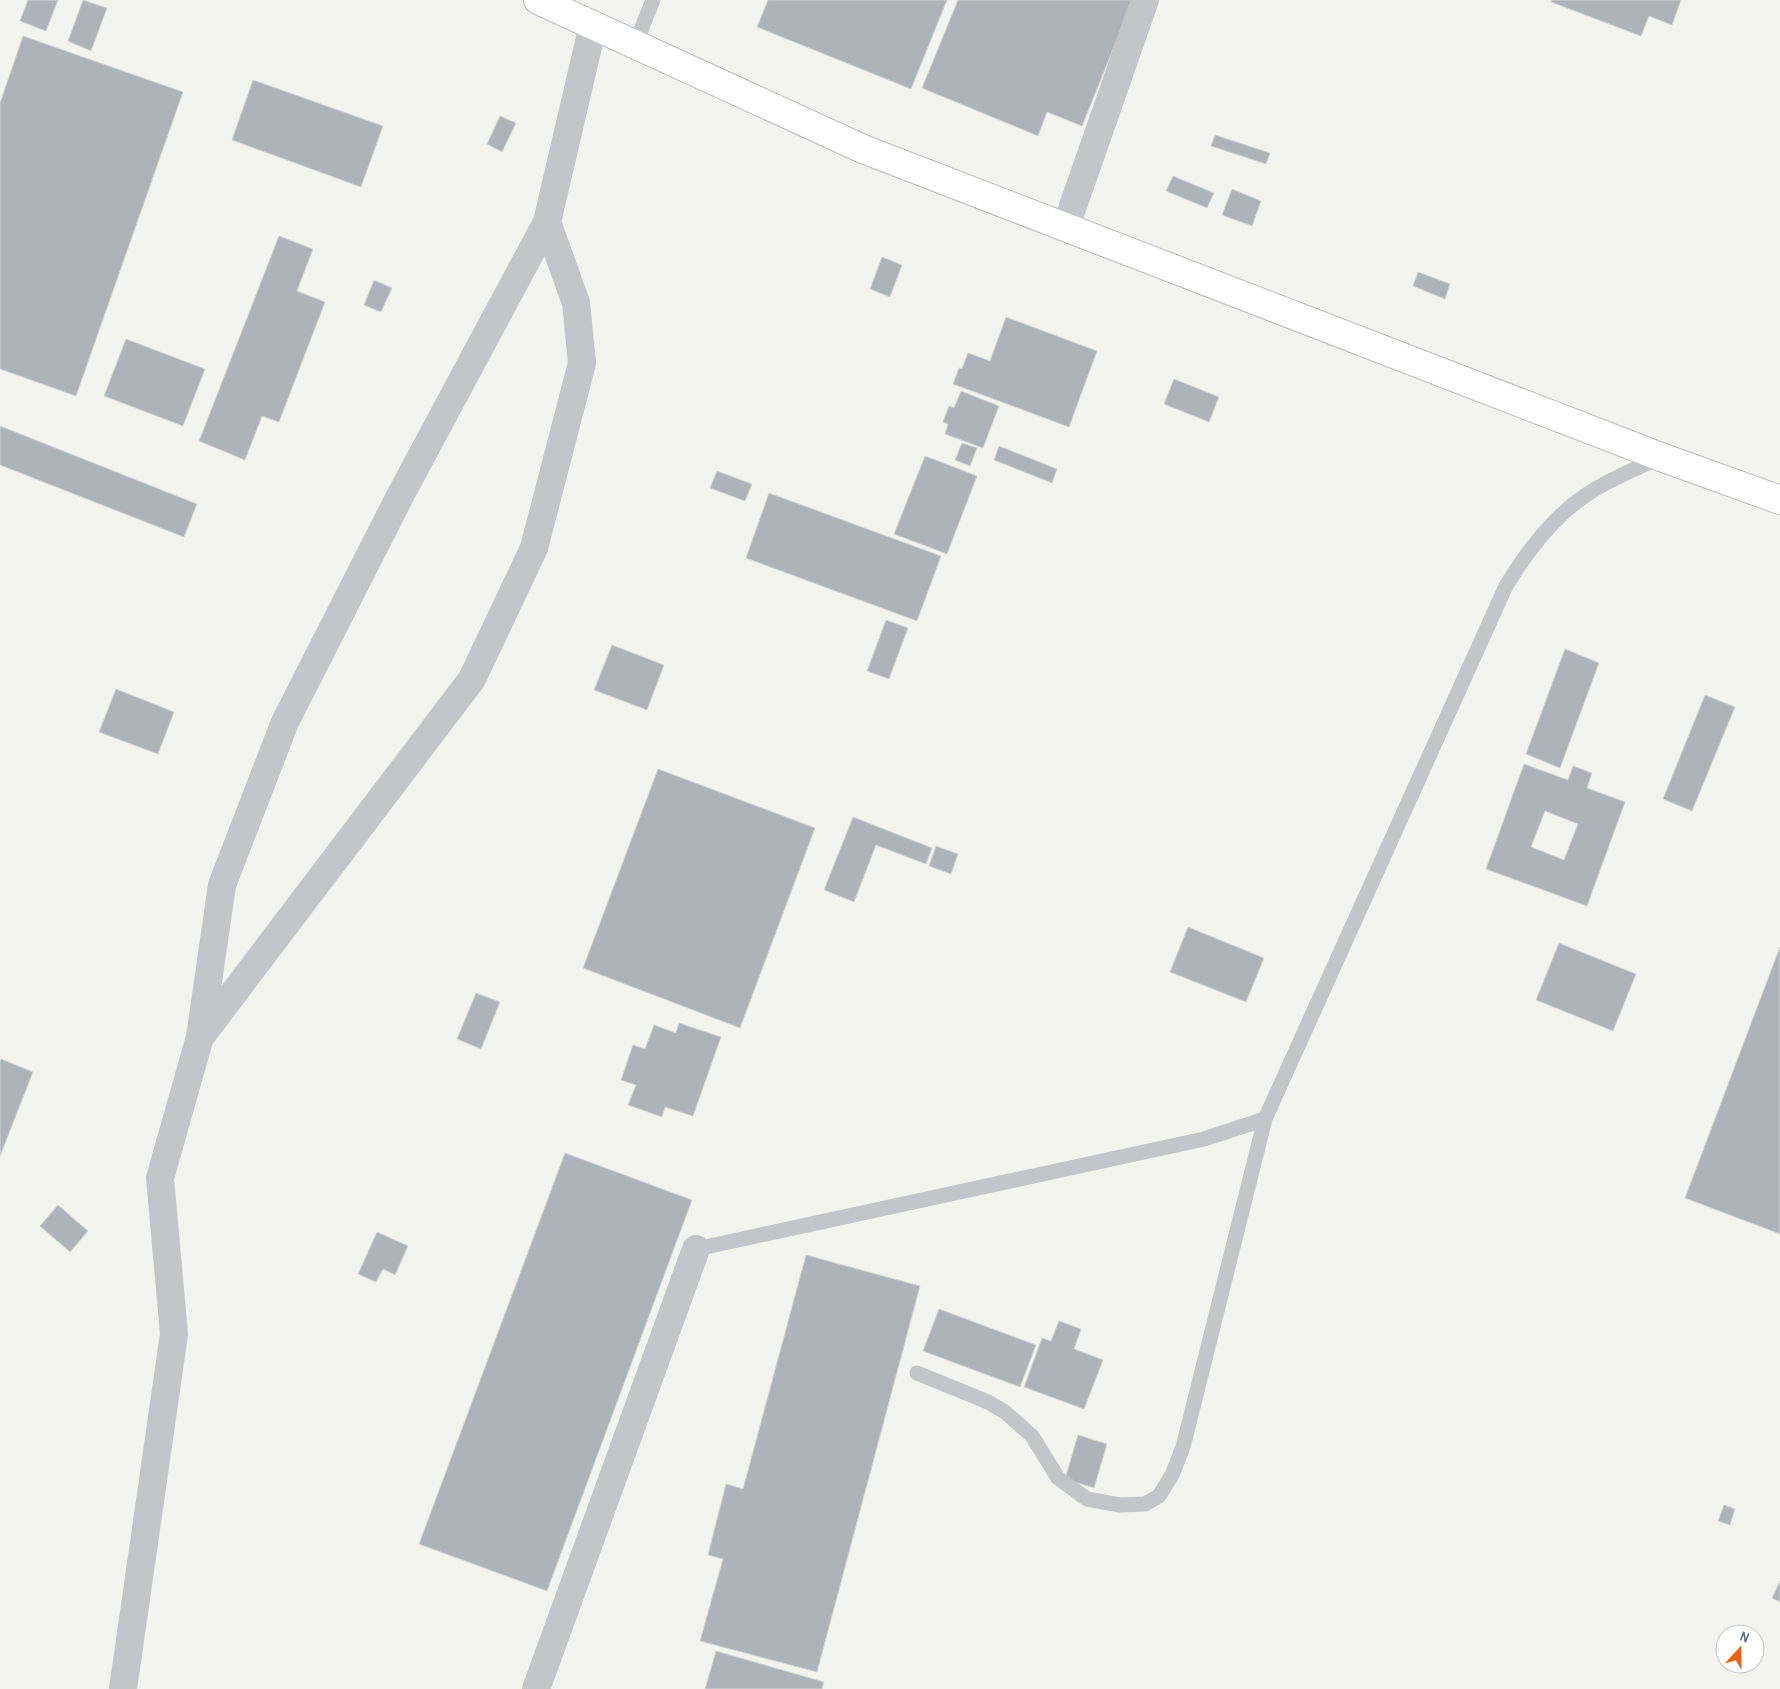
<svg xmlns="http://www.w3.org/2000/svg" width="1780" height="1689" viewBox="0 0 1780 1689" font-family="'Archivo Narrow',sans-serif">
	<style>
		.building { fill: #aeb3ba; stroke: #d4d5d2; fill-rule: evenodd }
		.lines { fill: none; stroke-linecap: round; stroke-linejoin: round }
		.secondary-casing { stroke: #b7babf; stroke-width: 30 }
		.lane { stroke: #c3c5c9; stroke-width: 15 }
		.street { stroke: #c3c5c9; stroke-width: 28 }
		.secondary { stroke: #fff; stroke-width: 28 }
	</style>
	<rect width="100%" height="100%" fill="#f3f4ef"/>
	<!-- building -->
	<path class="building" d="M 28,0 L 58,0 L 46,31 L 20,21 Z
		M 83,0 L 107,8 L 91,51 L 68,41 Z
		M 768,0 L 947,0 L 911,89 L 757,27 Z
		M 958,0 L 1133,0 L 1082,126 L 1047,112 L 1038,136 L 922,88 Z
		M 1552,0 L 1681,0 L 1672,25 L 1649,16 L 1641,36 L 1551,2 Z
		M 23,36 L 183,92 L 76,396 L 0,369 L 0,103 Z
		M 253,80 L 383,126 L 361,187 L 232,140 Z
		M 500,116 L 516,123 L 502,152 L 487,144 Z
		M 1215,135 L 1270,153 L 1266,164 L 1211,146 Z
		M 1173,176 L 1214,193 L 1207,208 L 1166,191 Z
		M 1232,189 L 1261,201 L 1252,226 L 1222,215 Z
		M 279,236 L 313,249 L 297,291 L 325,302 L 279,422 L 262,416 L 245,460 L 199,441 Z
		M 882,257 L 902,265 L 890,297 L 870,289 Z
		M 1418,272 L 1450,284 L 1445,299 L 1413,286 Z
		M 374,280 L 392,288 L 381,312 L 364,305 Z
		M 1006,317 L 1097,351 L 1069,427 L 953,384 L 959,368 L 962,369 L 968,353 L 990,361 Z
		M 126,339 L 205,369 L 183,426 L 104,396 Z
		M 1174,379 L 1219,397 L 1209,422 L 1164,404 Z
		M 961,391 L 999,406 L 983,448 L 945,434 L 948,424 L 943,422 L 949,406 L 954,408 Z
		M 0,426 L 197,504 L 184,537 L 0,465 Z
		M 962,443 L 977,448 L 970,466 L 955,460 Z
		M 999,446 L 1057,469 L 1052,483 L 994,460 Z
		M 925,456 L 977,476 L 947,554 L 894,534 Z
		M 717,471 L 752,484 L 745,501 L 710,488 Z
		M 769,493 L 941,556 L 917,621 L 746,558 Z
		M 886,620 L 908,628 L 889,679 L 867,671 Z
		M 612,645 L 664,665 L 647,710 L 594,690 Z
		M 1565,649 L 1599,663 L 1560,768 L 1526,754 Z
		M 116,689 L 174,712 L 158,754 L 99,732 Z
		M 1705,695 L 1735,707 L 1692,811 L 1663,799 Z
		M 1524,764 L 1568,780 L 1573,766 L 1592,773 L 1587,788 L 1625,802 L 1587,906 L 1486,869 ZM 1545,811 L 1578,824 L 1564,860 L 1531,847 Z
		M 658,769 L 815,828 L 740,1028 L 583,968 Z
		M 853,817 L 932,848 L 926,864 L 876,845 L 854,902 L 824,890 Z
		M 936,846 L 958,854 L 951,874 L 929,866 Z
		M 1188,927 L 1264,958 L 1246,1002 L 1170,972 Z
		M 1559,943 L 1636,974 L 1613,1031 L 1536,1000 Z
		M 1780,947 L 1780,1234 L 1685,1198 Z
		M 476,993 L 500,1002 L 481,1049 L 457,1039 Z
		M 679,1023 L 721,1037 L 693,1116 L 665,1107 L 662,1117 L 628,1105 L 636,1085 L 621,1080 L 633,1045 L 645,1049 L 654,1025 L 676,1033 Z
		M 1,1059 L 33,1072 L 0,1156 L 0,1061 Z
		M 565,1153 L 692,1200 L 547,1591 L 419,1544 Z
		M 58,1205 L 88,1231 L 70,1252 L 40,1226 Z
		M 377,1232 L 408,1246 L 395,1275 L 383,1269 L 376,1282 L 358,1274 Z
		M 806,1255 L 920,1286 L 817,1672 L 700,1641 L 723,1559 L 708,1555 L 726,1484 L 743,1489 Z
		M 939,1309 L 1036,1345 L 1020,1387 L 923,1351 Z
		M 1059,1321 L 1081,1329 L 1074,1349 L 1103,1360 L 1084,1409 L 1024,1387 L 1042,1338 L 1051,1341 Z
		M 1078,1435 L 1107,1444 L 1094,1488 L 1065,1479 Z
		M 1724,1505 L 1735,1509 L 1730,1525 L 1718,1521 Z
		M 1780,1581 L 1780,1602 L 1772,1598 Z
		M 716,1651 L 824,1682 L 822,1689 L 705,1689 Z"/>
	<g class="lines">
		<!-- secondary casing -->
		<g class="secondary-casing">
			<path id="secondary" d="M 538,0 L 863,149 L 1661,457 L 1780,500"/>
		</g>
		<!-- lane -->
		<path class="lane" d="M 635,45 L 653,0
			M 696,1249 L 1204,1139 L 1265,1119
			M 917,1373 L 988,1402 L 1005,1412 L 1032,1436 L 1058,1478 L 1087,1499 L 1120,1505 L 1145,1504 L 1159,1496 L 1172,1475 L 1183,1447 L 1265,1119 L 1506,586 C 1526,553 1553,517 1586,495 C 1609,479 1636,469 1661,457"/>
		<!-- street -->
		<path class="street" d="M 1066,226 L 1145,0
			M 201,1036 L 472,679 L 534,548 L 582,363 L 576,303 L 547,222
			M 123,1689 L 174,1334 L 160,1178 L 200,1037 L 222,885 L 285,722 L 400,496 L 547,222 L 593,25
			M 536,1689 L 696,1249"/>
		<!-- secondary -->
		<use href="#secondary" class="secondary"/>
	</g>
	<!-- north arrow -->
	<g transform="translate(1740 1649) rotate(21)"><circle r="24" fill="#ffffff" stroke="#c0c5cd"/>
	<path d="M0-4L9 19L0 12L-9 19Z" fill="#ec6117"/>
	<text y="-8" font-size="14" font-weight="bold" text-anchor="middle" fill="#616f82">N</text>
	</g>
</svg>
